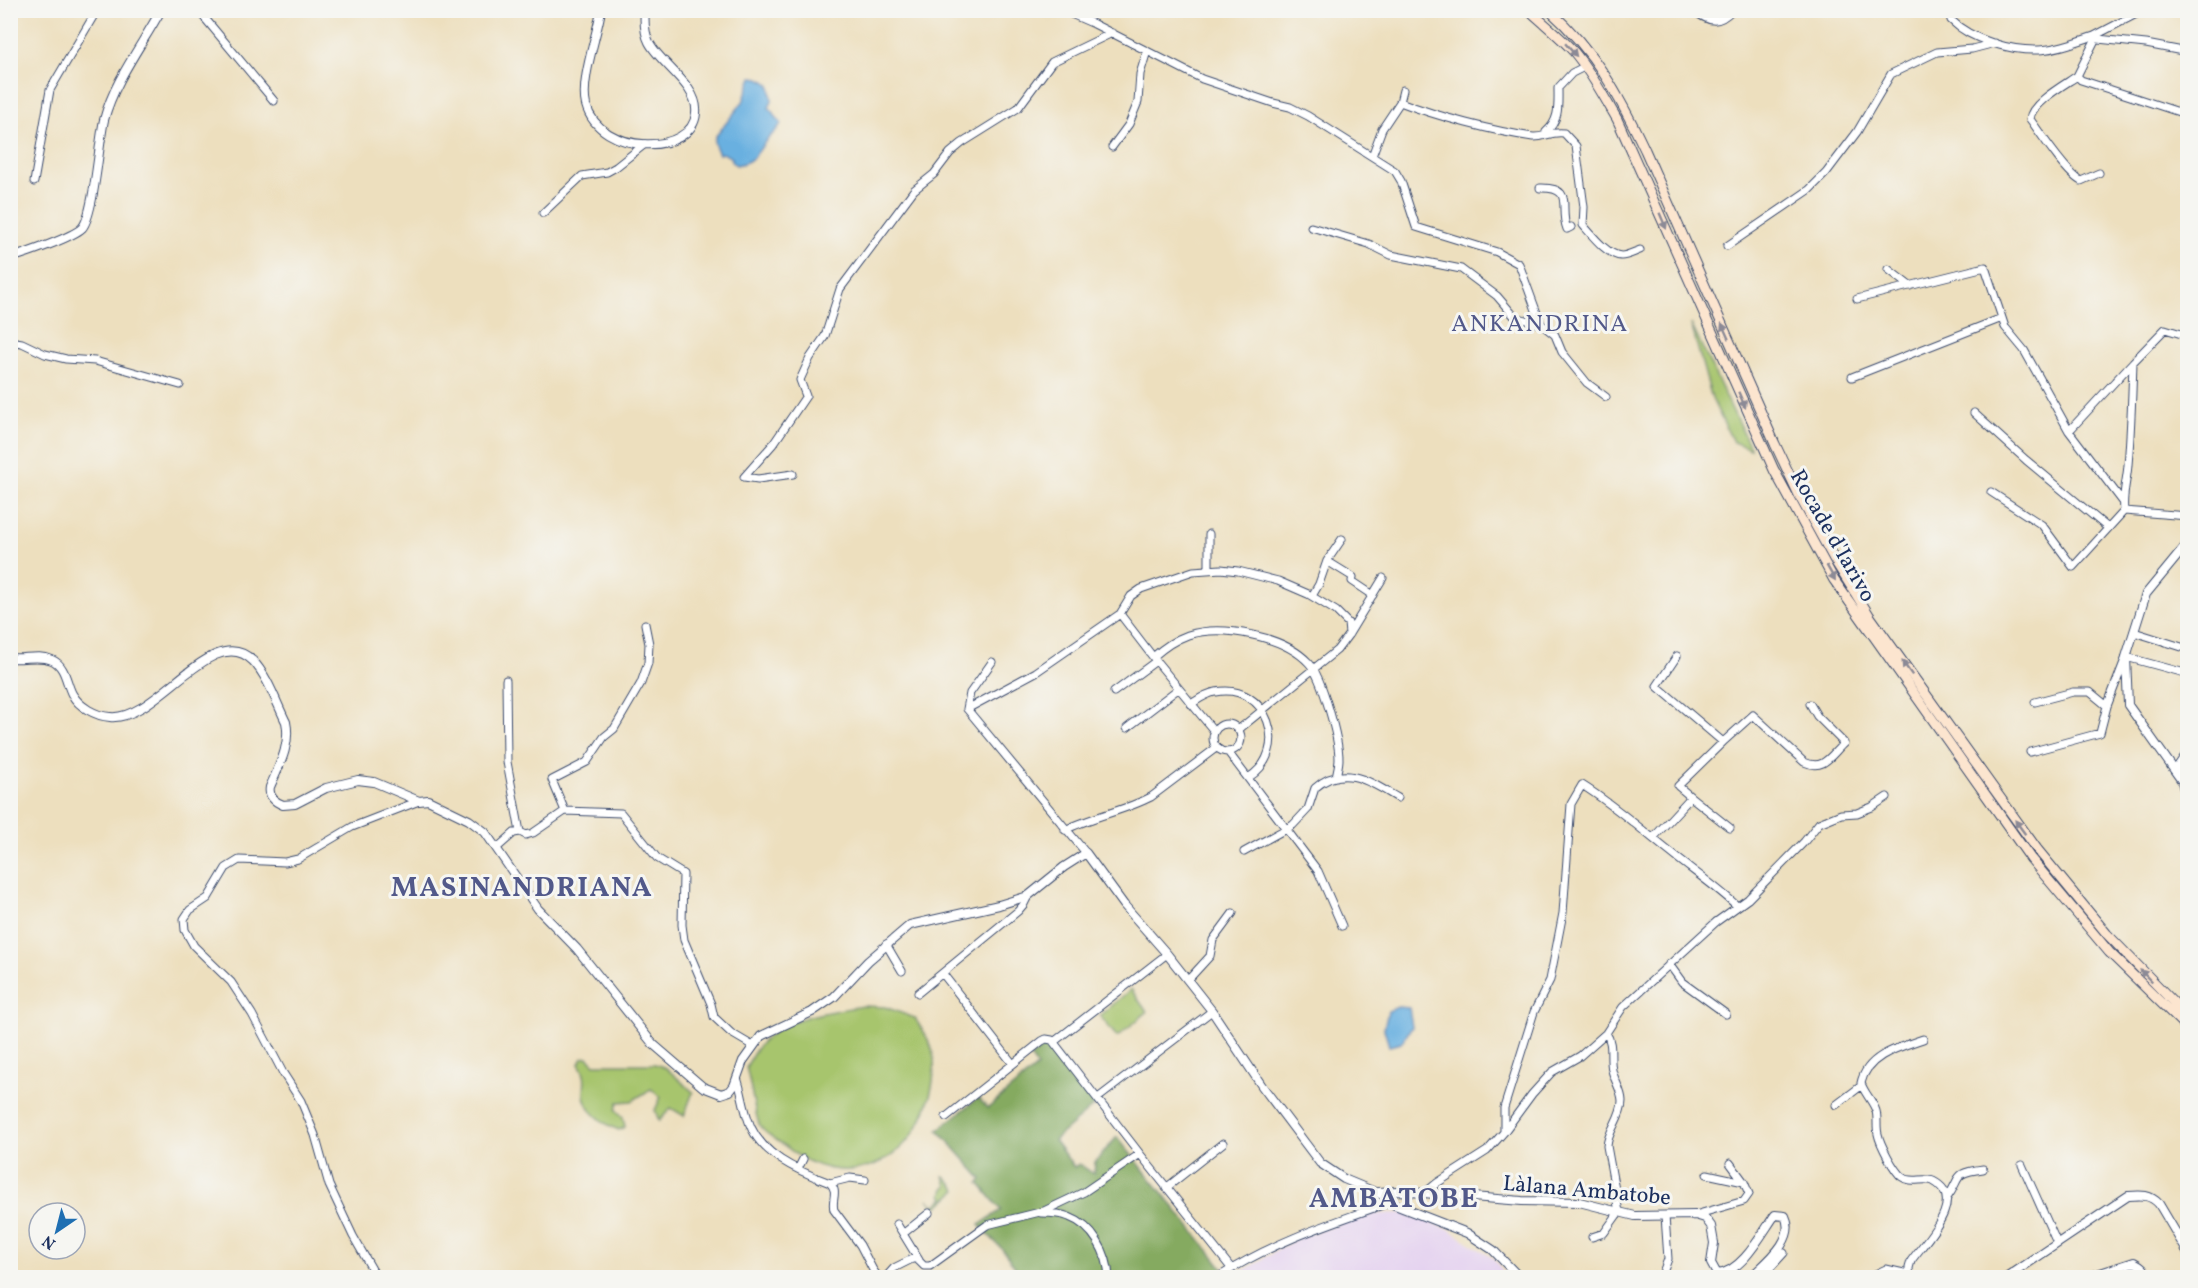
<svg xmlns="http://www.w3.org/2000/svg" width="2198" height="1288" viewBox="0 0 2198 1288" font-family="Vollkorn,serif">
	<style>
		.built { fill: #e5d3f0 }
		.green { fill: #a7c56d; stroke: #617a66; stroke-width: 1.5 }
		.forest { fill: #85aa60; stroke: #506c5f; stroke-width: 1.5 }
		.water { fill: #69b0e0; stroke: #42709f; stroke-width: 1.5 }
		.lines { fill: none; stroke-linecap: round; stroke-linejoin: round }
		.minor-casing { stroke: #3a496c; stroke-width: 9 }
		.tertiary-casing { stroke: #3a496c; stroke-width: 10 }
		.secondary-casing { stroke: #3a496c; stroke-width: 11 }
		.minor { stroke: #fff; stroke-width: 7 }
		.tertiary { stroke: #fff; stroke-width: 8 }
		.secondary { stroke: #fce5cf; stroke-width: 9 }
		.oneway { fill: #8c8a96 }
		.labels { text-anchor: middle; stroke-width: 6; stroke-linejoin: round; paint-order: stroke }
		.street-label { font-size: 22px; fill: #1b2f5e; stroke: #f6f6f2 }
		.neighbourhood-label { font-size: 24px; letter-spacing: 1.5px; fill: #52598a; stroke: #f6f6f2 }
		.district-label { font-size: 28px; font-weight: bold; letter-spacing: 1.5px; fill: #52598a; stroke: #f6f6f2 }
	</style>
	<rect width="100%" height="100%" fill="#f6f6f2"/>
	<filter id="ink" filterUnits="userSpaceOnUse"><feTurbulence type="fractalNoise" baseFrequency=".0167" numOctaves="2"/><feDisplacementMap in="SourceGraphic" scale="12" xChannelSelector="R" yChannelSelector="G"/><feConvolveMatrix kernelMatrix="1 2 1 2 8 2 1 2 1" color-interpolation-filters="sRGB"/></filter>
	<filter id="wash" filterUnits="userSpaceOnUse"><feTurbulence type="fractalNoise" baseFrequency=".008" numOctaves="4" result="noise"/><feDisplacementMap in="SourceGraphic" scale="24" xChannelSelector="R" yChannelSelector="G"/><feGaussianBlur stdDeviation="1.35" result="paint"/><feColorMatrix in="noise" values="0 0 0 0 0 0 0 0 0 0 0 0 0 0 0 0 0 1.4 0 .05"/><feComposite in="paint" operator="in"/></filter>
	<g filter="url(#wash)">
		<rect width="100%" height="100%" fill="#eddfbe"/>
		<!-- built -->
		<path class="built" d="M 1403,1213 L 1449,1229 L 1494,1259 L 1507,1277 L 1231,1278 L 1300,1237 L 1373,1214 Z"/>
		<!-- green -->
		<path class="green" d="M 1691,324 L 1751,449 L 1733,442 L 1712,399 Z
			M 1131,989 L 1147,1012 L 1117,1037 L 1100,1016 Z
			M 863,1006 L 885,1007 L 915,1018 C 920,1027 927,1036 931,1046 C 937,1062 934,1080 930,1096 C 912,1167 842,1194 785,1146 C 778,1141 764,1133 760,1126 C 755,1117 750,1080 746,1067 C 750,1061 753,1052 758,1047 C 783,1016 827,1012 863,1006 Z
			M 588,1057 L 595,1064 L 655,1064 L 666,1068 L 693,1092 L 684,1116 L 671,1108 L 659,1121 L 655,1110 L 661,1097 L 651,1089 L 632,1101 L 618,1102 L 616,1110 L 623,1117 L 625,1127 L 619,1130 C 605,1125 583,1109 584,1092 C 585,1081 586,1074 579,1064 L 582,1058 Z
			M 944,1175 L 957,1190 L 936,1208 L 928,1199 L 935,1206 L 944,1198 L 942,1195 L 944,1188 L 947,1187 Z"/>
		<!-- forest -->
		<path class="forest" d="M 1048,1044 L 1095,1105 L 1054,1140 L 1074,1167 L 1079,1164 L 1094,1174 L 1095,1162 L 1117,1137 L 1224,1269 L 1209,1278 L 1022,1277 L 1002,1249 L 979,1225 L 1001,1210 L 979,1183 L 982,1179 L 938,1130 L 978,1098 L 988,1108 L 1037,1067 L 1030,1057 Z"/>
		<!-- water -->
		<path class="water" d="M 752,77 L 760,78 L 770,85 L 772,100 L 769,108 L 781,123 C 777,132 770,135 765,142 C 756,154 754,162 736,165 L 731,161 L 732,158 L 723,153 L 719,154 L 714,143 L 715,137 L 743,102 Z
			M 1398,1007 L 1409,1008 L 1412,1027 L 1401,1043 L 1389,1046 L 1384,1029 L 1388,1011 Z"/>
	</g>
	<g filter="url(#ink)">
		<g class="lines">
			<!-- minor casing -->
			<g class="minor-casing">
				<path id="minor" d="M 198,10 L 274,101
					M 1062,10 L 1094,24 L 1202,79 L 1273,103 L 1290,107 L 1308,116 L 1395,171 L 1401,181 L 1416,227 L 1497,252 L 1519,264 L 1541,324 L 1515,317 L 1497,296 L 1461,269 L 1391,255 L 1369,244 L 1311,227
					M 1692,10 C 1709,21 1717,26 1732,10
					M 1949,10 L 1951,20 C 1971,40 2011,51 2039,50 C 2058,49 2076,42 2094,36 L 2098,39 L 2146,44 L 2188,52
					M 2144,10 L 2094,36 L 2094,42 L 2077,76 L 2081,80 L 2179,112 L 2184,113 L 2188,110
					M 2077,76 C 2064,85 2031,103 2030,119 C 2040,133 2067,174 2081,181 L 2099,173
					M 1400,102 C 1439,117 1492,131 1533,137 C 1544,138 1551,131 1564,133 L 1576,146 L 1584,207 L 1583,225 C 1592,235 1607,255 1621,256 C 1627,256 1634,252 1640,250
					M 1546,132 C 1560,120 1558,105 1558,88 L 1572,73 L 1584,67
					M 1112,147 L 1129,124 L 1138,102 L 1140,74 L 1147,51
					M 1372,156 L 1382,129 L 1400,102 L 1403,90
					M 34,182 L 50,90 L 97,10
					M 1540,188 C 1576,187 1558,208 1567,229 L 1571,227
					M 543,213 L 582,176 L 607,172 L 616,167 L 645,144
					M 1727,246 L 1809,190 L 1826,173 L 1857,132 L 1891,74 L 1937,52 L 1972,49 L 1995,43
					M 1888,269 L 1910,286
					M 1857,299 L 1985,267 L 2005,327 L 2024,350 L 2069,431 L 2123,502
					M 1541,324 L 1555,335 L 1562,352 L 1587,383 L 1606,397
					M 10,341 L 22,343 L 45,354 L 66,359 L 95,361 L 180,385
					M 1852,377 L 2002,318
					M 1974,413 L 2026,460 L 2108,528
					M 2069,431 L 2133,362
					M 793,474 L 758,479 L 744,477 L 774,443 L 806,396 L 800,380 L 810,358 L 825,336 L 840,289 L 914,190 L 934,174 L 950,153 L 962,143 L 1018,108 L 1052,62 L 1112,33
					M 1991,492 L 2042,525 L 2073,567 L 2124,511 C 2122,495 2127,480 2128,465 C 2131,430 2132,396 2133,362 L 2165,329 L 2188,336
					M 2124,511 L 2188,516
					M 1209,534 L 1209,569
					M 1327,561 L 1353,577 L 1352,581 L 1373,595
					M 1312,596 L 1319,584 L 1327,561 L 1342,539
					M 1120,614 L 1153,657 L 1214,731
					M 2134,632 L 2188,649
					M 1153,657 C 1163,648 1174,640 1188,635 C 1222,624 1284,636 1309,663 C 1322,677 1339,739 1339,759 C 1339,765 1337,771 1336,777
					M 506,680 L 507,762 L 520,832
					M 1114,692 L 1156,661
					M 2035,702 L 2073,692 L 2090,692 L 2107,706 L 2126,657 L 2185,673 L 2188,666
					M 1191,704 C 1199,699 1207,693 1216,692 C 1267,682 1292,751 1248,778
					M 967,709 L 1036,672 L 1120,614 L 1131,596 L 1141,589 L 1193,571 L 1221,569 L 1238,571 L 1278,581 L 1308,594 L 1336,611 L 1348,623 L 1349,634
					M 967,709 L 1086,853
					M 967,709 L 970,693 L 992,662
					M1213 738a14 14 0 1 1 28 0a14 14 0 1 1-28 0Z
					M 1127,728 L 1178,689
					M 1238,730 L 1337,650 L 1349,634 L 1383,578
					M 1723,742 L 1753,715 L 1804,762 C 1824,771 1830,756 1844,743 L 1817,716 L 1810,704
					M 1228,752 L 1318,871 L 1342,926
					M 2030,752 L 2100,733 L 2107,706
					M 2175,770 L 2188,751
					M 1691,797 L 1730,828
					M 565,811 L 621,813 L 657,858 L 683,874 L 682,925 L 684,940 L 711,1004 L 714,1017 L 731,1033 L 753,1046
					M 1065,830 C 1093,816 1124,811 1151,797 L 1216,748
					M 1653,838 L 1691,797 L 1678,786 L 1723,742 L 1657,686 L 1677,656
					M 497,848 L 514,833 L 520,832 L 526,835 L 533,833 L 565,811 L 552,780 L 587,762 L 604,737 L 614,729 L 641,683 L 648,663 L 649,644 L 645,624
					M 1244,852 L 1293,825 L 1308,809 L 1315,788 C 1344,762 1372,783 1398,798
					M 1737,906 C 1717,887 1693,871 1671,853 C 1642,830 1614,805 1582,785 L 1571,804 L 1563,913 L 1550,980 L 1534,1012 L 1504,1108 L 1504,1132 L 1532,1094 L 1552,1072 L 1580,1056 L 1606,1033 L 1623,1007 L 1716,922 L 1748,899 L 1804,842 L 1819,823 L 1841,814 L 1857,813 L 1872,807 L 1887,797
					M 886,944 L 902,971
					M 1669,964 L 1682,982 L 1726,1014
					M 943,974 L 1013,1064
					M 1188,980 L 1210,956 L 1213,940 L 1233,913
					M 918,993 L 1018,911 L 1024,904 L 1028,896
					M 1055,1041 L 1167,954
					M 737,1078 C 742,1092 743,1105 748,1119 C 758,1154 798,1171 830,1183 C 839,1192 831,1199 834,1210 L 860,1245 L 873,1270 L 879,1278
					M 1098,1098 L 1212,1011
					M 1836,1105 L 1861,1086
					M 946,1117 L 1042,1041 L 1046,1039 L 1052,1040 L 1140,1154
					M 2022,1165 L 2057,1243
					M 798,1169 L 803,1159
					M 1707,1174 L 1744,1182
					M 830,1183 L 850,1178 L 865,1180
					M 1166,1188 L 1223,1143
					M 1426,1192 L 1437,1183 L 1487,1151 L 1504,1132
					M 1947,1198 C 1962,1178 1951,1173 1983,1169
					M 1041,1213 C 1050,1213 1060,1213 1069,1217 C 1093,1226 1108,1253 1109,1278
					M 1695,1215 L 1744,1201 L 1749,1194 L 1744,1182 L 1730,1163
					M 897,1224 L 919,1260
					M 904,1233 L 929,1213
					M 1592,1237 L 1604,1233 L 1619,1212 L 1607,1146 C 1608,1130 1622,1117 1622,1101 C 1622,1091 1614,1080 1612,1070 C 1609,1057 1614,1044 1606,1033
					M 377,1278 L 353,1236 L 329,1185 L 315,1135 L 301,1101 L 283,1073 L 252,1014 L 231,982 L 194,946 L 185,930 L 184,919 L 190,910 L 208,898 L 226,868 L 239,860 L 285,862 L 298,859 L 352,827 L 419,801
					M 885,1278 L 894,1268 L 914,1258 L 919,1261 L 924,1266 L 930,1266 L 987,1225 L 1044,1211 L 1084,1192 L 1140,1154 L 1231,1268
					M 1217,1278 C 1270,1243 1331,1223 1391,1202
					M 1661,1278 L 1668,1259 L 1665,1216
					M 1761,1278 L 1784,1253
					M 1867,1278 L 1886,1269 L 1908,1274
					M 1910,1278 L 1909,1268 L 1911,1261 C 1923,1243 1969,1199 1933,1181 C 1924,1177 1911,1184 1902,1177 C 1894,1171 1880,1144 1878,1134 C 1876,1126 1878,1118 1876,1111 C 1873,1101 1864,1093 1861,1083 C 1867,1055 1900,1047 1923,1039"/>
			</g>
			<!-- tertiary casing -->
			<g class="tertiary-casing">
				<path id="tertiary" d="M 601,10 C 597,36 580,81 586,105 C 600,156 693,156 696,113 C 699,86 660,64 649,42 C 644,32 644,21 645,10
					M 10,258 C 25,254 73,237 82,228 C 94,215 99,141 104,120 C 114,81 142,45 161,10
					M 2188,543 L 2146,594 L 2126,657 L 2128,705 L 2182,781 L 2188,806
					M 10,658 C 23,660 39,654 52,660 C 66,666 66,683 72,694 C 79,707 96,716 110,717 C 156,722 213,620 253,661 C 267,675 277,704 286,722 C 291,745 279,766 270,787 C 268,796 275,802 283,805 L 295,804 L 326,788 L 358,780 L 374,782 L 419,801 L 428,800 L 469,820 L 485,832 L 538,909 L 577,949 L 653,1044 L 703,1087 L 721,1094 L 730,1091 L 734,1086 L 743,1061 L 761,1036 L 812,1012 L 834,997 L 868,961 L 910,925 L 999,905 L 1028,896 L 1064,867 L 1086,853 L 1124,905 L 1167,954 L 1212,1011 L 1262,1086 L 1320,1163 L 1344,1179 L 1387,1197 L 1395,1205 L 1467,1233 L 1493,1250 L 1520,1278
					M 1378,1192 L 1398,1191 L 1522,1201 L 1579,1202 L 1635,1216 L 1695,1215 L 1705,1218 L 1711,1226 L 1714,1243 L 1711,1263 L 1717,1274 C 1742,1273 1762,1233 1775,1215 L 1785,1216 C 1797,1240 1765,1263 1750,1278
					M 2006,1278 L 2128,1196 C 2141,1195 2150,1194 2159,1204 L 2188,1253
					M 2085,1278 L 2134,1262 C 2140,1265 2147,1269 2146,1278"/>
			</g>
			<!-- secondary casing -->
			<g class="secondary-casing">
				<path id="secondary" d="M 1529,10 C 1544,24 1560,36 1574,52 C 1591,72 1604,97 1617,119 L 1774,470 L 1834,580 L 2031,859 L 2109,952 L 2188,1029
					M 1549,10 C 1595,51 1619,95 1645,150 L 1775,444 L 1801,499 L 1834,559 L 1869,615 L 2037,849 L 2107,934 L 2188,1017"/>
			</g>
			<!-- minor -->
			<use href="#minor" class="minor"/>
			<!-- tertiary -->
			<use href="#tertiary" class="tertiary"/>
			<!-- secondary -->
			<use href="#secondary" class="secondary"/>
		</g>
		<!-- one-way arrows -->
		<defs><path id="oneway-solid" d="M-6-.8H1V-3.2L6.5 0L1 3.2V.8H-6Z" transform="scale(1.5)"/></defs>
		<g class="oneway">
			<use href="#oneway-solid" transform="translate(1571 50) rotate(49)"/>
			<use href="#oneway-solid" transform="translate(1663 221) rotate(67)"/>
			<use href="#oneway-solid" transform="translate(1725 331) rotate(-114)"/>
			<use href="#oneway-solid" transform="translate(1742 400) rotate(66)"/>
			<use href="#oneway-solid" transform="translate(1831 573) rotate(60)"/>
			<use href="#oneway-solid" transform="translate(1907 668) rotate(-125)"/>
			<use href="#oneway-solid" transform="translate(2020 827) rotate(-126)"/>
			<use href="#oneway-solid" transform="translate(2146 976) rotate(-134)"/>
		</g>
	</g>
	<g class="labels">
		<!-- street labels -->
		<g class="street-label">
			<text transform="translate(1834 535) rotate(60)" y="8">Rocade d'Iarivo</text>
			<text transform="translate(1587 1189) rotate(5)" y="8">Làlana Ambatobe</text>
		</g>
		<!-- neighbourhood labels -->
		<g class="neighbourhood-label">
			<text x="1540" y="331">ANKANDRINA</text>
		</g>
		<!-- district labels -->
		<g class="district-label">
			<text x="522" y="896">MASINANDRIANA</text>
			<text x="1394" y="1207">AMBATOBE</text>
		</g>
	</g>
	<!-- margin -->
	<rect width="2198" height="1288" fill="none" stroke="#f6f6f2" stroke-width="36"/>
	<!-- north arrow -->
	<g transform="translate(57 1231) rotate(215)"><circle r="28" fill="#f6f6f2" stroke="#9ea6b7" stroke-width="1.5"/>
	<path d="M0-4.5L10 22L0 15L-10 22Z" fill="#1f6fb2"/>
	<text y="-9" font-size="16" font-weight="bold" text-anchor="middle" fill="#1b2f5e">N</text>
	</g>
</svg>
